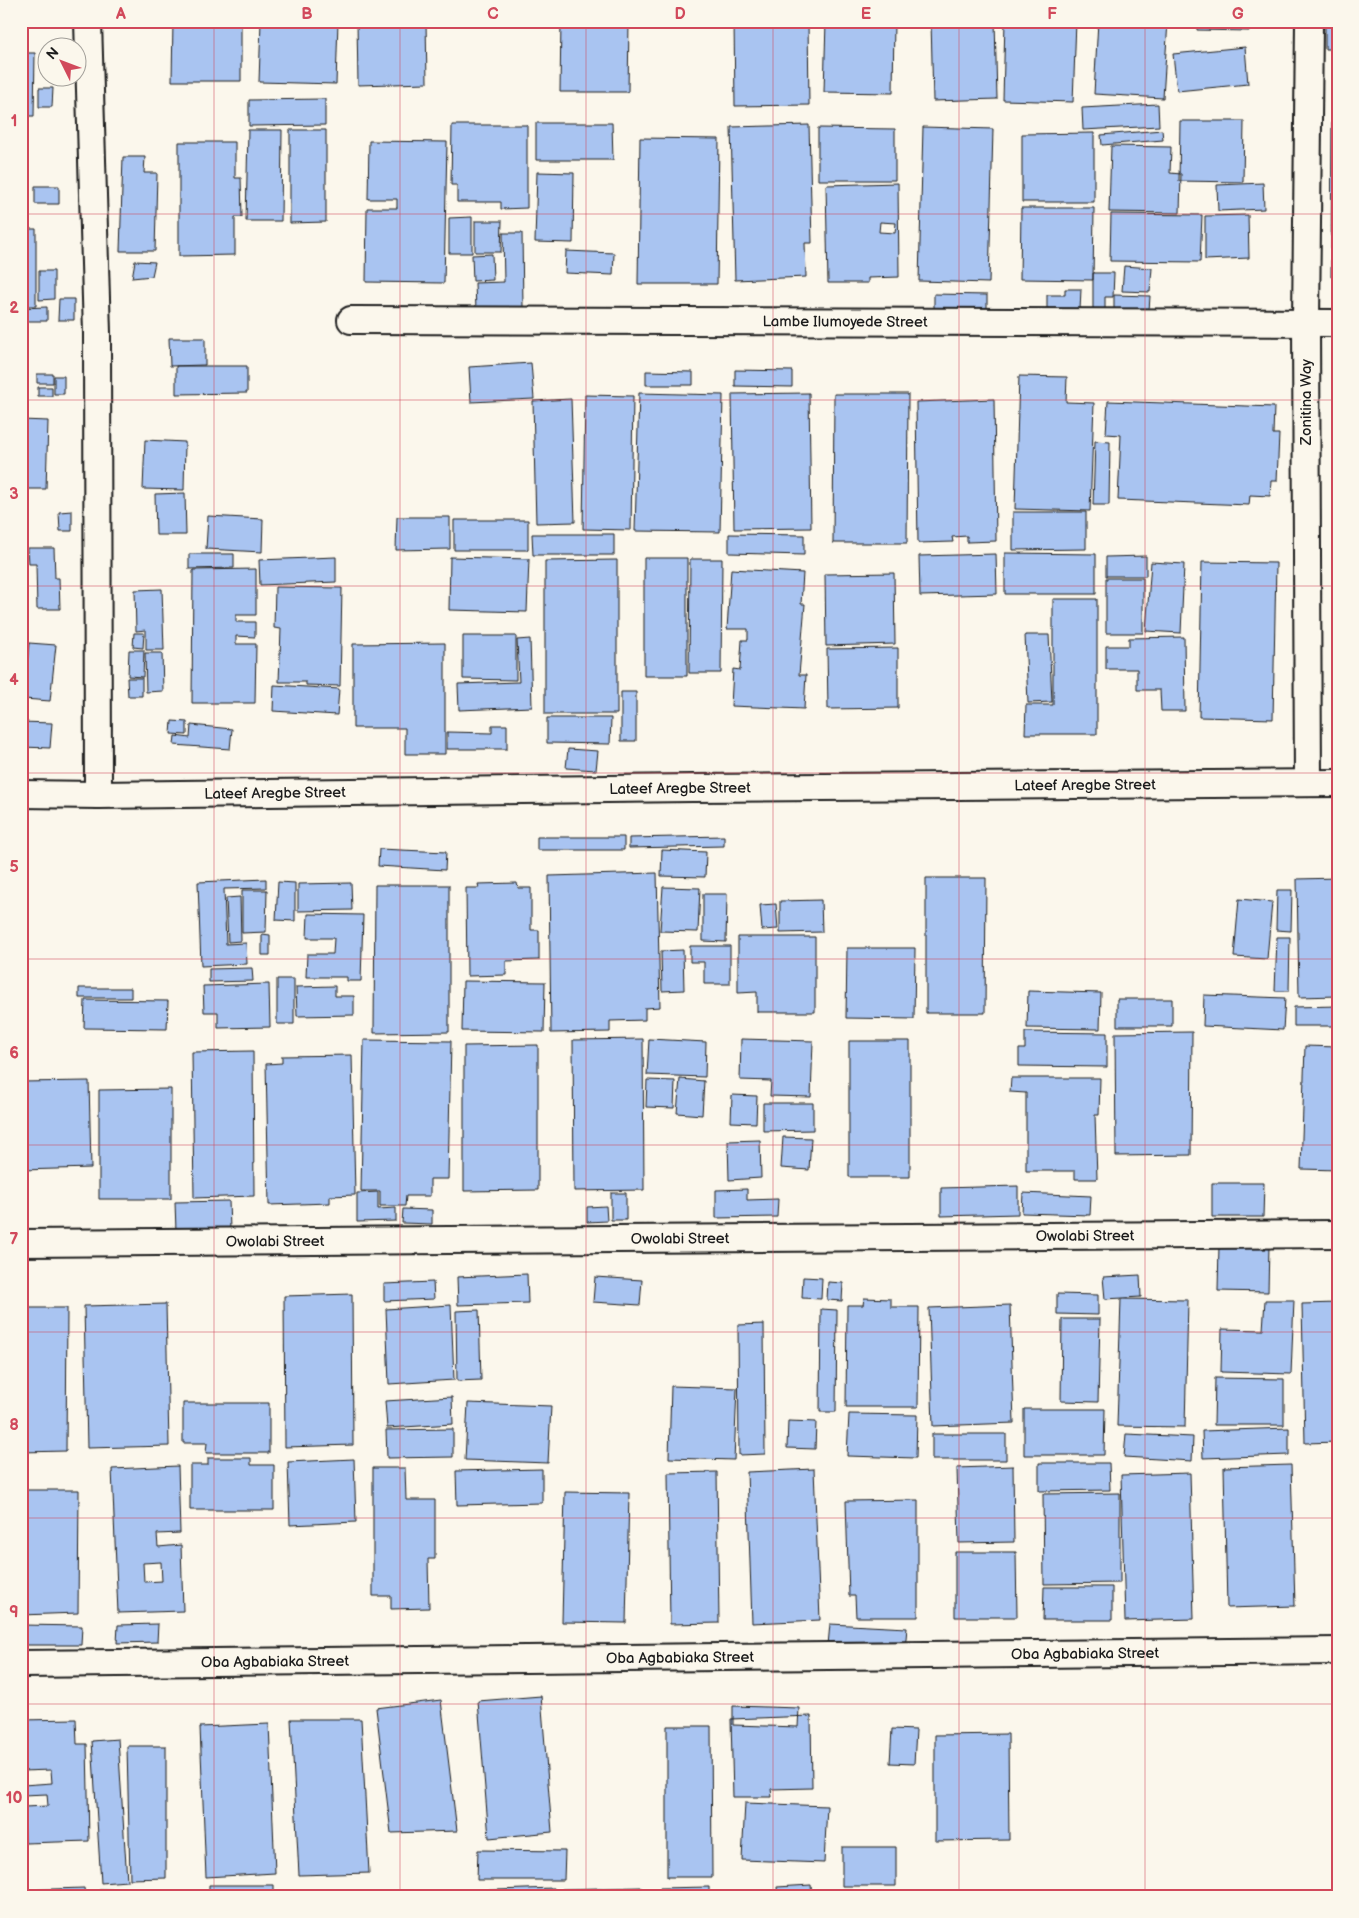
<svg xmlns="http://www.w3.org/2000/svg" width="1359" height="1918" viewBox="0 0 1359 1918" font-family="'Balsamiq Sans',sans-serif">
	<style>
		.building { fill: #a9c4f1; stroke: #1c1c1c; fill-rule: evenodd }
		.lines { fill: none; stroke-linecap: round; stroke-linejoin: round }
		.minor-casing { stroke: #1c1c1c; stroke-width: 30 }
		.minor { stroke: #fbf7ec; stroke-width: 26 }
		.grid { fill: none; stroke: #d1495b; stroke-width: 1; stroke-opacity: 0.55 }
		.labels { text-anchor: middle; stroke-width: 5; stroke-linejoin: round; paint-order: stroke }
		.street-label { font-size: 15px; fill: #1c1c1c; stroke: #fbf7ec }
		.neatline { fill: none; stroke: #d1495b; stroke-width: 2 }
		.grid-label { font-size: 16px; text-anchor: middle; font-weight: bold; fill: #d1495b }
	</style>
	<rect width="100%" height="100%" fill="#fbf7ec"/>
	<filter id="ink" filterUnits="userSpaceOnUse"><feTurbulence type="fractalNoise" baseFrequency=".02" numOctaves="2"/><feDisplacementMap in="SourceGraphic" scale="10" xChannelSelector="R" yChannelSelector="G"/><feConvolveMatrix kernelMatrix="1 2 1 2 8 2 1 2 1" color-interpolation-filters="sRGB"/></filter>
	<g filter="url(#ink)">
		<!-- building -->
		<path class="building" d="M 173,21 L 241,21 L 241,81 L 172,81 Z
			M 261,21 L 338,21 L 336,84 L 259,82 Z
			M 357,21 L 426,21 L 427,83 L 358,85 Z
			M 561,21 L 629,21 L 628,92 L 560,92 Z
			M 734,21 L 808,21 L 809,105 L 735,106 Z
			M 826,21 L 894,21 L 893,93 L 824,92 Z
			M 931,21 L 995,21 L 997,99 L 933,101 Z
			M 1005,21 L 1076,21 L 1073,102 L 1003,100 Z
			M 1098,21 L 1168,21 L 1163,98 L 1094,94 Z
			M 1197,21 L 1249,21 L 1249,31 L 1197,30 Z
			M 1325,21 L 1338,21 L 1338,49 L 1325,49 Z
			M 1245,47 L 1248,84 L 1177,91 L 1173,54 Z
			M 21,53 L 35,53 L 34,116 L 21,116 Z
			M 39,88 L 53,88 L 52,107 L 39,107 Z
			M 325,99 L 325,125 L 249,126 L 249,100 Z
			M 1158,104 L 1159,126 L 1083,130 L 1082,108 Z
			M 1332,105 L 1338,105 L 1338,277 L 1331,277 Z
			M 1180,121 L 1244,121 L 1243,182 L 1179,181 Z
			M 536,123 L 612,123 L 613,160 L 536,160 Z
			M 452,125 L 527,125 L 527,208 L 501,209 L 501,202 L 457,202 L 457,185 L 451,185 Z
			M 809,125 L 812,243 L 805,243 L 806,277 L 735,280 L 731,127 Z
			M 923,127 L 993,129 L 989,283 L 919,281 Z
			M 818,128 L 895,129 L 895,180 L 818,180 Z
			M 248,130 L 282,130 L 281,221 L 246,221 Z
			M 290,130 L 326,130 L 326,222 L 290,223 Z
			M 1162,130 L 1163,140 L 1102,145 L 1101,135 Z
			M 1094,133 L 1094,202 L 1022,202 L 1022,134 Z
			M 640,138 L 719,139 L 717,284 L 638,284 Z
			M 369,141 L 447,142 L 444,283 L 366,282 L 367,208 L 397,208 L 397,199 L 368,199 Z
			M 179,142 L 235,142 L 235,178 L 241,178 L 242,217 L 235,217 L 235,255 L 179,256 Z
			M 1111,146 L 1171,147 L 1170,173 L 1181,174 L 1180,213 L 1109,212 Z
			M 123,157 L 145,157 L 144,173 L 157,173 L 155,251 L 120,251 Z
			M 537,172 L 574,173 L 573,243 L 535,242 Z
			M 898,183 L 899,277 L 868,278 L 868,283 L 828,283 L 826,185 ZM 880,222 L 896,223 L 895,233 L 879,232 Z
			M 1263,183 L 1264,209 L 1218,211 L 1217,185 Z
			M 35,186 L 59,186 L 59,204 L 35,204 Z
			M 1021,208 L 1094,208 L 1093,280 L 1020,279 Z
			M 1111,214 L 1202,215 L 1200,262 L 1110,261 Z
			M 1248,215 L 1249,258 L 1205,260 L 1205,216 Z
			M 472,217 L 472,253 L 449,253 L 449,218 Z
			M 475,221 L 502,221 L 501,252 L 475,252 Z
			M 21,229 L 36,229 L 36,306 L 21,306 Z
			M 503,233 L 522,233 L 523,308 L 476,310 L 475,283 L 504,282 Z
			M 566,251 L 614,253 L 613,275 L 565,273 Z
			M 492,254 L 493,280 L 473,281 L 472,255 Z
			M 135,261 L 155,262 L 152,276 L 132,278 Z
			M 1124,266 L 1152,268 L 1150,292 L 1122,291 Z
			M 39,271 L 54,271 L 54,299 L 39,300 Z
			M 1093,273 L 1114,273 L 1113,297 L 1105,297 L 1105,309 L 1093,310 Z
			M 1065,289 L 1081,289 L 1080,310 L 1047,310 L 1047,295 L 1065,295 Z
			M 934,294 L 987,295 L 987,310 L 934,309 Z
			M 1114,295 L 1150,296 L 1149,311 L 1114,311 Z
			M 59,299 L 74,299 L 74,320 L 58,320 Z
			M 47,307 L 47,321 L 21,321 L 21,308 Z
			M 169,338 L 205,338 L 205,365 L 170,366 Z
			M 531,363 L 534,399 L 471,402 L 469,367 Z
			M 176,366 L 247,366 L 247,393 L 176,394 Z
			M 735,370 L 792,371 L 792,387 L 735,386 Z
			M 646,371 L 693,372 L 693,385 L 646,385 Z
			M 37,374 L 53,374 L 53,383 L 37,383 Z
			M 54,376 L 64,376 L 64,394 L 54,394 Z
			M 1019,376 L 1067,377 L 1066,402 L 1094,403 L 1090,511 L 1015,509 Z
			M 38,387 L 52,387 L 52,396 L 38,396 Z
			M 639,393 L 723,395 L 720,532 L 635,531 Z
			M 809,393 L 811,528 L 734,529 L 732,394 Z
			M 834,394 L 908,394 L 907,543 L 833,543 Z
			M 585,395 L 633,396 L 631,530 L 583,529 Z
			M 571,399 L 575,522 L 536,523 L 533,401 Z
			M 994,399 L 996,541 L 967,542 L 967,536 L 952,537 L 953,542 L 918,543 L 916,402 Z
			M 1108,401 L 1274,407 L 1273,434 L 1279,434 L 1277,481 L 1271,481 L 1270,496 L 1250,495 L 1249,505 L 1118,500 L 1121,435 L 1106,434 Z
			M 21,420 L 48,421 L 46,489 L 21,489 Z
			M 145,440 L 185,442 L 184,490 L 143,489 Z
			M 1095,441 L 1110,442 L 1109,505 L 1093,505 Z
			M 185,493 L 186,535 L 156,535 L 155,494 Z
			M 72,511 L 72,531 L 60,531 L 59,512 Z
			M 1013,512 L 1086,512 L 1086,549 L 1013,550 Z
			M 208,516 L 263,519 L 262,552 L 206,549 Z
			M 397,517 L 450,517 L 450,549 L 396,550 Z
			M 454,520 L 528,520 L 528,550 L 454,550 Z
			M 532,534 L 614,534 L 614,555 L 533,555 Z
			M 729,534 L 804,535 L 804,555 L 729,553 Z
			M 28,548 L 54,548 L 55,578 L 59,578 L 60,609 L 37,609 L 36,564 L 29,564 Z
			M 1005,553 L 1096,554 L 1096,594 L 1005,594 Z
			M 189,554 L 234,554 L 234,568 L 189,569 Z
			M 996,554 L 997,594 L 920,596 L 919,556 Z
			M 1336,555 L 1338,555 L 1338,586 L 1335,586 Z
			M 1146,556 L 1146,576 L 1106,576 L 1106,557 Z
			M 336,557 L 336,582 L 260,585 L 259,560 Z
			M 450,557 L 529,559 L 527,612 L 449,610 Z
			M 644,558 L 687,558 L 687,676 L 644,676 Z
			M 690,559 L 722,559 L 721,673 L 689,673 Z
			M 617,560 L 617,714 L 545,714 L 545,561 Z
			M 1151,562 L 1184,564 L 1181,633 L 1146,631 Z
			M 1202,562 L 1276,563 L 1273,719 L 1199,717 Z
			M 256,569 L 256,615 L 236,615 L 236,622 L 255,622 L 255,637 L 236,636 L 236,644 L 256,644 L 255,703 L 192,703 L 193,570 Z
			M 731,569 L 803,573 L 801,604 L 805,604 L 799,675 L 806,675 L 804,709 L 731,706 L 733,669 L 740,670 L 742,640 L 748,640 L 748,629 L 727,629 Z
			M 894,573 L 895,644 L 826,646 L 825,574 Z
			M 1106,578 L 1143,578 L 1143,633 L 1106,633 Z
			M 275,587 L 342,588 L 340,686 L 306,685 L 306,682 L 279,682 L 281,629 L 274,628 Z
			M 162,589 L 164,650 L 146,650 L 146,630 L 136,631 L 135,590 Z
			M 1053,599 L 1097,599 L 1097,734 L 1025,734 L 1026,705 L 1053,705 Z
			M 134,633 L 144,633 L 143,648 L 133,647 Z
			M 1025,635 L 1049,635 L 1052,702 L 1028,703 Z
			M 463,636 L 516,636 L 516,680 L 463,679 Z
			M 1184,637 L 1185,711 L 1161,711 L 1160,690 L 1137,690 L 1137,669 L 1106,669 L 1106,646 L 1129,646 L 1129,638 Z
			M 530,639 L 532,707 L 459,710 L 458,684 L 519,682 L 517,640 Z
			M 29,643 L 56,645 L 50,701 L 24,699 Z
			M 445,643 L 445,754 L 405,754 L 405,728 L 353,728 L 353,644 Z
			M 898,648 L 898,708 L 828,709 L 827,649 Z
			M 129,650 L 144,650 L 143,677 L 128,676 Z
			M 145,653 L 162,653 L 163,691 L 146,692 Z
			M 127,678 L 142,678 L 142,696 L 128,696 Z
			M 274,685 L 339,689 L 337,715 L 273,711 Z
			M 621,692 L 636,692 L 636,741 L 621,741 Z
			M 547,718 L 611,718 L 610,744 L 547,743 Z
			M 172,721 L 187,722 L 187,735 L 171,734 Z
			M 21,722 L 52,723 L 50,748 L 21,747 Z
			M 191,725 L 232,729 L 230,749 L 174,745 L 175,736 L 190,738 Z
			M 492,725 L 507,725 L 507,749 L 447,749 L 447,732 L 492,733 Z
			M 568,749 L 598,751 L 596,770 L 566,768 Z
			M 724,836 L 724,846 L 629,848 L 629,838 Z
			M 537,837 L 624,837 L 624,850 L 537,850 Z
			M 379,849 L 446,852 L 445,870 L 378,866 Z
			M 662,850 L 706,852 L 705,877 L 661,876 Z
			M 657,873 L 660,1007 L 645,1008 L 645,1020 L 610,1021 L 610,1032 L 551,1033 L 549,876 Z
			M 926,878 L 986,878 L 985,1013 L 926,1013 Z
			M 1338,878 L 1338,996 L 1299,997 L 1297,879 Z
			M 266,879 L 266,888 L 224,889 L 226,944 L 246,943 L 247,964 L 201,966 L 198,882 Z
			M 278,882 L 295,883 L 295,921 L 276,920 Z
			M 351,883 L 352,910 L 298,911 L 298,884 Z
			M 517,883 L 518,888 L 531,888 L 531,930 L 539,930 L 539,960 L 506,961 L 506,975 L 467,976 L 466,888 L 479,888 L 478,884 Z
			M 375,885 L 449,885 L 449,1032 L 374,1033 Z
			M 663,887 L 700,888 L 698,932 L 660,931 Z
			M 242,890 L 267,890 L 266,932 L 242,933 Z
			M 1277,890 L 1292,890 L 1291,931 L 1276,930 Z
			M 703,894 L 727,894 L 726,942 L 703,941 Z
			M 240,897 L 241,941 L 228,942 L 226,898 Z
			M 1239,899 L 1272,902 L 1267,959 L 1234,957 Z
			M 821,900 L 822,932 L 780,933 L 780,901 Z
			M 776,904 L 778,929 L 762,930 L 760,905 Z
			M 308,914 L 363,915 L 361,981 L 347,981 L 347,977 L 306,977 L 307,954 L 333,954 L 334,938 L 307,938 Z
			M 262,934 L 270,935 L 270,955 L 262,955 Z
			M 738,937 L 815,937 L 815,1012 L 757,1012 L 757,992 L 738,993 Z
			M 1277,937 L 1290,937 L 1289,991 L 1275,991 Z
			M 690,946 L 730,946 L 730,984 L 704,984 L 704,962 L 690,962 Z
			M 847,948 L 915,948 L 914,1019 L 846,1018 Z
			M 683,950 L 684,990 L 662,991 L 661,951 Z
			M 252,968 L 253,981 L 209,982 L 209,969 Z
			M 277,979 L 294,979 L 294,1024 L 277,1024 Z
			M 463,981 L 545,982 L 544,1032 L 462,1031 Z
			M 269,984 L 270,1027 L 218,1028 L 218,1012 L 204,1012 L 203,986 Z
			M 335,986 L 335,996 L 354,996 L 354,1015 L 297,1016 L 296,987 Z
			M 79,988 L 131,988 L 131,998 L 79,998 Z
			M 1028,991 L 1101,993 L 1100,1029 L 1027,1028 Z
			M 1204,995 L 1285,998 L 1283,1030 L 1203,1026 Z
			M 1117,999 L 1172,999 L 1172,1026 L 1117,1026 Z
			M 85,1000 L 168,1001 L 167,1029 L 84,1028 Z
			M 1338,1006 L 1338,1026 L 1294,1026 L 1294,1007 Z
			M 1025,1032 L 1107,1033 L 1107,1067 L 1019,1066 L 1019,1049 L 1025,1049 Z
			M 1192,1032 L 1191,1155 L 1116,1156 L 1115,1033 Z
			M 643,1039 L 644,1190 L 574,1191 L 573,1040 Z
			M 649,1039 L 706,1042 L 705,1077 L 647,1075 Z
			M 741,1039 L 813,1041 L 811,1097 L 770,1096 L 771,1081 L 740,1080 Z
			M 364,1040 L 451,1041 L 448,1179 L 430,1179 L 430,1196 L 406,1196 L 405,1206 L 380,1206 L 380,1191 L 361,1191 Z
			M 849,1041 L 910,1041 L 910,1177 L 849,1177 Z
			M 538,1045 L 538,1190 L 464,1191 L 464,1046 Z
			M 1305,1046 L 1338,1047 L 1338,1170 L 1301,1169 Z
			M 253,1051 L 254,1196 L 194,1198 L 192,1052 Z
			M 352,1055 L 355,1195 L 330,1196 L 330,1203 L 269,1205 L 266,1064 L 282,1063 L 282,1056 Z
			M 1011,1078 L 1100,1078 L 1099,1115 L 1095,1115 L 1097,1179 L 1075,1179 L 1075,1171 L 1026,1171 L 1026,1093 L 1010,1092 Z
			M 680,1079 L 704,1081 L 702,1115 L 677,1113 Z
			M 647,1080 L 675,1081 L 674,1108 L 646,1107 Z
			M 89,1081 L 91,1168 L 21,1170 L 21,1082 Z
			M 171,1089 L 171,1199 L 99,1199 L 99,1090 Z
			M 732,1095 L 757,1096 L 756,1123 L 731,1122 Z
			M 763,1103 L 813,1103 L 813,1130 L 763,1131 Z
			M 783,1137 L 811,1138 L 809,1170 L 781,1168 Z
			M 760,1140 L 761,1178 L 729,1180 L 728,1141 Z
			M 1212,1183 L 1264,1183 L 1263,1217 L 1212,1217 Z
			M 1018,1186 L 1018,1214 L 941,1216 L 941,1188 Z
			M 747,1189 L 747,1200 L 778,1199 L 777,1217 L 716,1218 L 716,1190 Z
			M 378,1192 L 378,1209 L 396,1208 L 396,1221 L 357,1222 L 357,1193 Z
			M 611,1193 L 626,1193 L 626,1220 L 611,1220 Z
			M 1023,1193 L 1091,1196 L 1090,1215 L 1022,1213 Z
			M 229,1201 L 230,1229 L 176,1231 L 175,1202 Z
			M 606,1206 L 607,1221 L 587,1222 L 587,1207 Z
			M 403,1209 L 432,1210 L 432,1224 L 402,1223 Z
			M 1219,1245 L 1269,1245 L 1268,1292 L 1218,1291 Z
			M 1333,1271 L 1338,1271 L 1338,1287 L 1332,1287 Z
			M 527,1274 L 528,1303 L 458,1305 L 457,1277 Z
			M 1140,1275 L 1141,1297 L 1105,1299 L 1103,1277 Z
			M 595,1277 L 642,1280 L 640,1305 L 593,1302 Z
			M 803,1277 L 822,1278 L 821,1299 L 802,1298 Z
			M 433,1282 L 434,1299 L 384,1301 L 384,1284 Z
			M 828,1282 L 843,1283 L 842,1301 L 827,1300 Z
			M 352,1294 L 353,1445 L 285,1447 L 284,1296 Z
			M 1057,1294 L 1098,1295 L 1098,1315 L 1057,1314 Z
			M 864,1298 L 891,1299 L 891,1307 L 919,1307 L 918,1407 L 846,1407 L 847,1305 L 863,1305 Z
			M 1121,1299 L 1188,1300 L 1185,1427 L 1117,1426 Z
			M 1265,1300 L 1294,1300 L 1291,1374 L 1221,1372 L 1222,1329 L 1263,1330 Z
			M 1338,1303 L 1338,1442 L 1305,1443 L 1302,1304 Z
			M 166,1304 L 169,1446 L 87,1448 L 84,1306 Z
			M 451,1305 L 454,1380 L 389,1384 L 386,1309 Z
			M 1010,1305 L 1014,1423 L 933,1426 L 929,1308 Z
			M 21,1308 L 67,1308 L 66,1451 L 21,1452 Z
			M 821,1309 L 837,1310 L 836,1412 L 820,1412 Z
			M 479,1310 L 481,1380 L 457,1381 L 456,1311 Z
			M 1062,1319 L 1100,1319 L 1098,1402 L 1061,1401 Z
			M 764,1324 L 765,1454 L 739,1455 L 738,1325 Z
			M 1215,1378 L 1284,1379 L 1284,1425 L 1214,1425 Z
			M 671,1386 L 737,1388 L 734,1460 L 669,1458 Z
			M 452,1397 L 453,1424 L 387,1428 L 385,1401 Z
			M 183,1403 L 269,1403 L 269,1453 L 206,1453 L 207,1443 L 183,1443 Z
			M 468,1403 L 551,1406 L 548,1463 L 465,1460 Z
			M 1024,1409 L 1105,1409 L 1104,1455 L 1024,1455 Z
			M 849,1414 L 917,1415 L 916,1458 L 847,1456 Z
			M 788,1421 L 816,1422 L 815,1449 L 787,1448 Z
			M 1289,1428 L 1289,1455 L 1203,1458 L 1202,1431 Z
			M 453,1429 L 453,1457 L 387,1458 L 386,1430 Z
			M 932,1434 L 1006,1434 L 1006,1460 L 932,1460 Z
			M 1126,1434 L 1193,1437 L 1192,1461 L 1124,1457 Z
			M 208,1458 L 251,1458 L 251,1465 L 274,1465 L 274,1510 L 190,1510 L 190,1465 L 208,1465 Z
			M 354,1459 L 356,1522 L 290,1525 L 288,1462 Z
			M 1039,1463 L 1109,1463 L 1110,1490 L 1039,1491 Z
			M 1291,1465 L 1295,1606 L 1227,1608 L 1224,1467 Z
			M 178,1466 L 180,1533 L 157,1534 L 158,1547 L 181,1545 L 183,1611 L 118,1613 L 112,1469 ZM 161,1562 L 162,1581 L 144,1582 L 143,1563 Z
			M 1013,1466 L 1014,1542 L 959,1543 L 957,1468 Z
			M 373,1468 L 405,1468 L 406,1500 L 435,1500 L 435,1559 L 428,1559 L 429,1608 L 391,1609 L 391,1596 L 373,1596 Z
			M 542,1469 L 542,1503 L 457,1505 L 456,1471 Z
			M 814,1469 L 820,1620 L 752,1623 L 747,1472 Z
			M 717,1472 L 719,1623 L 670,1624 L 668,1473 Z
			M 1190,1473 L 1194,1619 L 1125,1621 L 1121,1475 Z
			M 21,1490 L 79,1490 L 78,1613 L 21,1615 Z
			M 565,1492 L 629,1493 L 626,1623 L 562,1622 Z
			M 1120,1493 L 1120,1583 L 1044,1584 L 1043,1494 Z
			M 918,1500 L 918,1617 L 856,1617 L 855,1596 L 849,1596 L 846,1501 Z
			M 955,1552 L 1016,1552 L 1017,1617 L 955,1617 Z
			M 1044,1587 L 1112,1587 L 1112,1620 L 1043,1620 Z
			M 158,1624 L 157,1642 L 117,1643 L 118,1625 Z
			M 830,1624 L 907,1628 L 905,1649 L 828,1645 Z
			M 21,1625 L 82,1626 L 81,1645 L 21,1645 Z
			M 541,1696 L 552,1832 L 489,1838 L 478,1701 Z
			M 441,1700 L 457,1831 L 391,1833 L 376,1708 Z
			M 733,1706 L 799,1708 L 798,1727 L 733,1725 Z
			M 811,1716 L 812,1788 L 771,1789 L 772,1797 L 733,1797 L 731,1719 Z
			M 76,1719 L 77,1744 L 87,1744 L 89,1841 L 25,1843 L 24,1807 L 48,1806 L 47,1794 L 23,1795 L 23,1785 L 52,1783 L 51,1770 L 22,1771 L 21,1720 Z
			M 291,1719 L 361,1719 L 369,1873 L 299,1875 Z
			M 269,1724 L 275,1873 L 206,1877 L 200,1727 Z
			M 667,1726 L 711,1726 L 712,1877 L 667,1877 Z
			M 892,1729 L 916,1730 L 914,1764 L 890,1763 Z
			M 1008,1734 L 1009,1840 L 935,1841 L 935,1735 Z
			M 118,1739 L 127,1881 L 101,1883 L 92,1741 Z
			M 127,1746 L 166,1746 L 166,1878 L 130,1879 Z
			M 745,1803 L 827,1806 L 824,1863 L 742,1860 Z
			M 842,1847 L 896,1847 L 896,1886 L 842,1886 Z
			M 478,1850 L 565,1851 L 564,1880 L 477,1880 Z
			M 209,1885 L 274,1885 L 274,1897 L 209,1897 Z
			M 811,1885 L 812,1897 L 778,1897 L 777,1887 Z
			M 641,1887 L 641,1897 L 563,1897 L 562,1889 Z
			M 709,1887 L 709,1897 L 660,1897 L 660,1888 Z
			M 84,1888 L 85,1897 L 21,1897 L 21,1890 Z
			M 554,1888 L 555,1897 L 468,1897 L 468,1891 Z
			M 100,1889 L 168,1891 L 167,1897 L 100,1897 Z"/>
		<g class="lines">
			<!-- minor casing -->
			<g class="minor-casing">
				<g id="minor">
					<path d="M 88,21 L 97,333 L 98,795"/>
					<path id="s1" d="M 351,320 L 1338,323"/>
					<path d="M 1308,783 L 1306,323 L 1309,21"/>
					<path id="s2" d="M 21,794 L 98,795 L 692,788 L 1338,783"/>
					<path id="s3" d="M 21,1243 L 1338,1234"/>
					<path id="s4" d="M 21,1664 L 1338,1651"/>
				</g>
			</g>
			<!-- minor -->
			<use href="#minor" class="minor"/>
		</g>
	</g>
	<!-- grid -->
	<path class="grid" d="M 214,21 L 214,1897M 400,21 L 400,1897M 586,21 L 586,1897M 773,21 L 773,1897M 959,21 L 959,1897M 1145,21 L 1145,1897M 21,214 L 1338,214M 21,400 L 1338,400M 21,586 L 1338,586M 21,773 L 1338,773M 21,959 L 1338,959M 21,1145 L 1338,1145M 21,1332 L 1338,1332M 21,1518 L 1338,1518M 21,1704 L 1338,1704"/>
	<g class="labels">
		<!-- street labels -->
		<g class="street-label">
			<text dy="5" stroke="none"><textPath href="#s1" startOffset="494">Lambe Ilumoyede Street</textPath></text>
			<text transform="translate(1306 402) rotate(-90)" y="5">Zonitina Way</text>
			<text dy="5" stroke="none"><textPath href="#s2" startOffset="1064">Lateef Aregbe Street</textPath></text>
			<text dy="5" stroke="none"><textPath href="#s2" startOffset="659">Lateef Aregbe Street</textPath></text>
			<text dy="5" stroke="none"><textPath href="#s2" startOffset="254">Lateef Aregbe Street</textPath></text>
			<text dy="5" stroke="none"><textPath href="#s3" startOffset="1064">Owolabi Street</textPath></text>
			<text dy="5" stroke="none"><textPath href="#s3" startOffset="659">Owolabi Street</textPath></text>
			<text dy="5" stroke="none"><textPath href="#s3" startOffset="254">Owolabi Street</textPath></text>
			<text dy="5" stroke="none"><textPath href="#s4" startOffset="1064">Oba Agbabiaka Street</textPath></text>
			<text dy="5" stroke="none"><textPath href="#s4" startOffset="659">Oba Agbabiaka Street</textPath></text>
			<text dy="5" stroke="none"><textPath href="#s4" startOffset="254">Oba Agbabiaka Street</textPath></text>
		</g>
	</g>
	<!-- margin -->
	<rect width="1359" height="1918" fill="none" stroke="#fbf7ec" stroke-width="55"/>
	<!-- north arrow -->
	<g transform="translate(62 62) rotate(312)"><circle r="24" fill="#fbf7ec" stroke="#a29f99"/>
	<path d="M0-4L9 19L0 12L-9 19Z" fill="#d1495b"/>
	<text y="-8" font-size="14" font-weight="bold" text-anchor="middle" fill="#1c1c1c">N</text>
	</g>
	<rect x="28" y="28" width="1304" height="1862" class="neatline"/>
	<g class="grid-label">
		<text x="121" y="19">A</text>
		<text x="307" y="19">B</text>
		<text x="493" y="19">C</text>
		<text x="680" y="19">D</text>
		<text x="866" y="19">E</text>
		<text x="1052" y="19">F</text>
		<text x="1238" y="19">G</text>
		<text x="14" y="126">1</text>
		<text x="14" y="313">2</text>
		<text x="14" y="499">3</text>
		<text x="14" y="685">4</text>
		<text x="14" y="872">5</text>
		<text x="14" y="1058">6</text>
		<text x="14" y="1244">7</text>
		<text x="14" y="1430">8</text>
		<text x="14" y="1617">9</text>
		<text x="14" y="1803">10</text>
	</g>
</svg>
